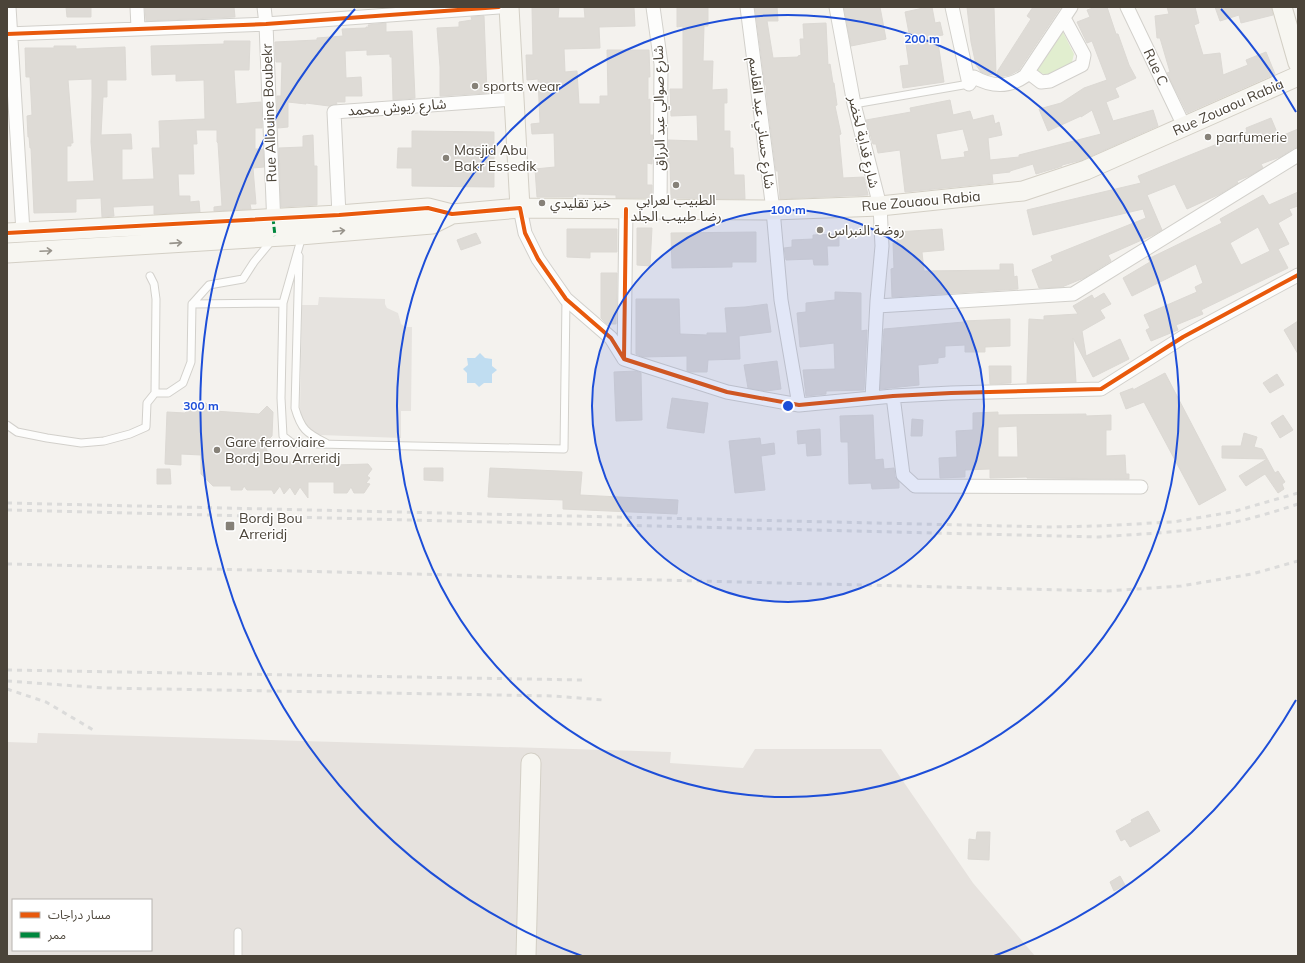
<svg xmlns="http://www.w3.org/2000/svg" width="1305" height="963" viewBox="0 0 1305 963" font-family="Mulish,'Noto Sans Arabic',sans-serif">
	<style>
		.industrial { fill: #e6e2de; fill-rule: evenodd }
		.green { fill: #e1eecf }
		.parking { fill: #e6e3df }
		.water { fill: #c0ddf1 }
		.building { fill: #dedbd6; stroke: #dcd9d4; fill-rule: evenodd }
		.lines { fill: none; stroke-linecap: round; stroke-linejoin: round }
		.lane-casing { stroke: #d2d0cb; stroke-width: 9 }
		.street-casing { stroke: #d2d0cb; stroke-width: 15 }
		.secondary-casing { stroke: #d3cfc5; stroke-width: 21 }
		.lane { stroke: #fdfdfc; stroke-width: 7 }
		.street { stroke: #fdfdfc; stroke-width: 13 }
		.secondary { stroke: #f7f6f1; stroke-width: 19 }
		.rail { stroke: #dbdbda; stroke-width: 3; stroke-dasharray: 5 5; stroke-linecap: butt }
		.quiet { stroke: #00873e; stroke-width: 3; stroke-dasharray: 6 3; stroke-linecap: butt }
		.cycleway-casing { stroke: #fff; stroke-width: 6 }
		.cycleway { stroke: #e8590c; stroke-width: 4 }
		.oneway { stroke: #98948c }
		.ring { fill: none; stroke: #1d4ed8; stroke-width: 2 }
		.poi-dot { fill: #868178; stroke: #fff; stroke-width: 1.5 }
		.labels { text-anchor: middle; stroke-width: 3; stroke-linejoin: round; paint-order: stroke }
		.street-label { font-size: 14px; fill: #4b4439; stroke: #fff }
		.poi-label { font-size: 14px; fill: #4b4439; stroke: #fff; text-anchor: start }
		.centre { fill: #1d4ed8; stroke: #fff; stroke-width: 2 }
		.ring-label { font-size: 12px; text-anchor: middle; font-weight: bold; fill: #1d4ed8; stroke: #fff; stroke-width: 3; stroke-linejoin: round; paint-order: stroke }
	</style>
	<rect width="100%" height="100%" fill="#f4f2ee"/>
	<!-- industrial -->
	<path class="industrial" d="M 38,733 L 671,752 L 670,763 L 743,768 L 755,749 L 881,749 L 973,883 L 1035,956 L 7,956 L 7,742 L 37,743 ZM 13,900 L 151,900 L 151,950 L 13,950 Z"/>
	<!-- green -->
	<path class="green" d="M 1063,32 L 1074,54 L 1072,62 C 1060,69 1051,80 1037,71 Z"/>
	<!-- parking -->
	<path class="parking" d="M 319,297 L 385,299 L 385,304 L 387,308 L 398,313 L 401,324 L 405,327 L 412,327 L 411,411 L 401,411 L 401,438 L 321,435 L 315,433 L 306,425 L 302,418 L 300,408 L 302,305 L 318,305 Z"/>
	<!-- water -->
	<path class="water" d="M 480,353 L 485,358 L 492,359 L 492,366 L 497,370 L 492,374 L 492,383 L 484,383 L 479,387 L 475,383 L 467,383 L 467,373 L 463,369 L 468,365 L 467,358 L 475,358 Z"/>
	<!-- building -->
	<path class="building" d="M 66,7 L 91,7 L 91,17 L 67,17 Z
		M 145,7 L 234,7 L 235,17 L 146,21 Z
		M 532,7 L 559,7 L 558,18 L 585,18 L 584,7 L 634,7 L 635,26 L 599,27 L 600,48 L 564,49 L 565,72 L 577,71 L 579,104 L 600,104 L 600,96 L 608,96 L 607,50 L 649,50 L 650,77 L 648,77 L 648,100 L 650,99 L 650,135 L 653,135 L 652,164 L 647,163 L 647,185 L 652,185 L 652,198 L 616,198 L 616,195 L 576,194 L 576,197 L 537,197 L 535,169 L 555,167 L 554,133 L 532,134 L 531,124 L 540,123 L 538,79 L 527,80 L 526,55 L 533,55 Z
		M 677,7 L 708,7 L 708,26 L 704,26 L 703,61 L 713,61 L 712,90 L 727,89 L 727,103 L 724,103 L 724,131 L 730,131 L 730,148 L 733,148 L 734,175 L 744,175 L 745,199 L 671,198 L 670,163 L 668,163 L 668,140 L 698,141 L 697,115 L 671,116 L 670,89 L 683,89 L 683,26 L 677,27 Z
		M 755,7 L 777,7 L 778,21 L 767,21 L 773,58 L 798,57 L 798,56 L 801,55 L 800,39 L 804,39 L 803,24 L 826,23 L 828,65 L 830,64 L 833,83 L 834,83 L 837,105 L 835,106 L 841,134 L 839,135 L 843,178 L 864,177 L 868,195 L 780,199 L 778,171 L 776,171 L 767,100 L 766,85 L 765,85 Z
		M 844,7 L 880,7 L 886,39 L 851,46 Z
		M 928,7 L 932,7 L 935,23 L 940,22 L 943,35 L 937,36 L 944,82 L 903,88 L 900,66 L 909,65 L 906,44 L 911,44 L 905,12 Z
		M 967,7 L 994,7 L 996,74 L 989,75 L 984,73 L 981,72 L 976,65 L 971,42 Z
		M 1033,7 L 1061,7 L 1019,70 L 1010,75 L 998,77 L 997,72 L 1031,19 L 1027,16 Z
		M 1096,7 L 1107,7 L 1116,34 L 1118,34 L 1129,65 L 1136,78 L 1115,88 L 1119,97 L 1106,102 L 1113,121 L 1153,110 L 1158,126 L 1082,160 L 1062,165 L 1062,166 L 1056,168 L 1036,174 L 1033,164 L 1010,171 L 1010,172 L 992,174 L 993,183 L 905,192 L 900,150 L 878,153 L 876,144 L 873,144 L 866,120 L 911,112 L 910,108 L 950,100 L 953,115 L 970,111 L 973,120 L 993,115 L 995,124 L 999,122 L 1002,135 L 988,138 L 990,160 L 1019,157 L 1019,155 L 1101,134 L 1092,110 L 1081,117 L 1081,116 L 1048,131 L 1039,109 L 1061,103 L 1084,88 L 1107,80 L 1092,41 L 1087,43 L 1077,22 L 1090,17 L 1087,10 ZM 963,129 L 969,151 L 964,152 L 965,157 L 941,160 L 936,134 Z
		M 1167,7 L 1195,7 L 1199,23 L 1194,25 L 1203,55 L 1220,53 L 1223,75 L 1248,65 L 1246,60 L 1266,52 L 1275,74 L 1187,113 L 1167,73 L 1170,72 L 1160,38 L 1157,38 L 1155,16 L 1169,14 Z
		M 1215,7 L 1271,7 L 1273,15 L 1241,23 L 1239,15 L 1220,21 Z
		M 484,16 L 487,93 L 440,96 L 440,67 L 437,28 L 459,27 L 459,22 L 472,20 L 471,17 Z
		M 386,23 L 386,32 L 412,31 L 415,98 L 393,100 L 392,57 L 390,57 L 390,54 L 367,55 L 367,50 L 345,51 L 346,78 L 361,77 L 362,96 L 345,96 L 345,102 L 336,102 L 337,104 L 329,106 L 306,103 L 306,104 L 288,102 L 288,127 L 278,128 L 277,96 L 281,96 L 282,62 L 276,62 L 275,42 L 317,40 L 317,38 L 343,36 L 342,29 L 366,28 L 366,27 L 369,27 L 368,25 Z
		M 224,41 L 250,41 L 249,70 L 234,70 L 236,104 L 261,102 L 262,128 L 255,128 L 255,149 L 263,149 L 264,167 L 253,168 L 256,204 L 250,204 L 251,209 L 214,211 L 214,207 L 222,206 L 218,143 L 217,142 L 217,130 L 196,130 L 197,144 L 193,144 L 194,174 L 178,174 L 179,196 L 190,196 L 190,202 L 199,201 L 200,212 L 154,214 L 154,205 L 113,207 L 114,216 L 102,217 L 101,198 L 76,199 L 76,212 L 34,213 L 31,148 L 30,148 L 29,137 L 28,137 L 27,116 L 32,115 L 30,77 L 26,77 L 25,48 L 54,48 L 54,46 L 76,46 L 76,49 L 125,47 L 126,80 L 107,80 L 107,97 L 103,97 L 101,135 L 131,134 L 132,149 L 122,149 L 122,180 L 154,179 L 152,148 L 160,148 L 159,121 L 205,119 L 204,80 L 176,81 L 176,74 L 152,75 L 151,46 L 224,44 ZM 92,79 L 92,97 L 91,142 L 94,181 L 67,182 L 67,146 L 71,146 L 71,143 L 73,143 L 68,80 Z
		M 1271,118 L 1279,137 L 1298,129 L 1298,147 L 1294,148 L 1280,157 L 1261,164 L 1263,168 L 1249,176 L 1237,181 L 1238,183 L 1220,194 L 1187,209 L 1175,184 L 1147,195 L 1162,230 L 1153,235 L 1108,255 L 1111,261 L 1084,278 L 1062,287 L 1039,288 L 1032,270 L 1053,261 L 1051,256 L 1146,218 L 1143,209 L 1033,235 L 1027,210 L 1141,183 L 1138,176 L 1247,132 L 1246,128 Z
		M 412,131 L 494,132 L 494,187 L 412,186 L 412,168 L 397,168 L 398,148 L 412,148 Z
		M 313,135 L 314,166 L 317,166 L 317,205 L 281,207 L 279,148 L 303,147 L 303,136 Z
		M 1298,192 L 1298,206 L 1289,209 L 1292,215 L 1278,223 L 1289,244 L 1278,249 L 1288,268 L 1201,310 L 1203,314 L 1176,325 L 1178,330 L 1151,341 L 1146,330 L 1150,328 L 1144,315 L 1197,292 L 1195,287 L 1203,283 L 1196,264 L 1132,296 L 1123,278 L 1150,262 L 1148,259 L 1222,223 L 1220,219 L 1263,195 L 1269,205 ZM 1258,227 L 1270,251 L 1241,265 L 1230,243 Z
		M 637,228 L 652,228 L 650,266 L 637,265 Z
		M 567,229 L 617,229 L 617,252 L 590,252 L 590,258 L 567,257 Z
		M 942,229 L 944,250 L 922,252 L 924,271 L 1000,270 L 1000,264 L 1013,264 L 1014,277 L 1017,276 L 1018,289 L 892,297 L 891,269 L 894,268 L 893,243 L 897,243 L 897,232 Z
		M 756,232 L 756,262 L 732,262 L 732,267 L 672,268 L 671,233 Z
		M 476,233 L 481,243 L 461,250 L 457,240 Z
		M 839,234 L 839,246 L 827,246 L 828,265 L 814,265 L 813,259 L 786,260 L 784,248 L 792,247 L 792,240 L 813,239 L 813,235 Z
		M 601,273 L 617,273 L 616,324 L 607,324 L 601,318 Z
		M 835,292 L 861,293 L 861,331 L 867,330 L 864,390 L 826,391 L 826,394 L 806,396 L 803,370 L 835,369 L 834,343 L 800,347 L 797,313 L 806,312 L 806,303 L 835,300 Z
		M 1104,293 L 1111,304 L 1100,310 L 1105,318 L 1082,331 L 1086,356 L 1120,339 L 1129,359 L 1093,377 L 1073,338 L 1076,382 L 1027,383 L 1029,319 L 1044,320 L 1044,316 L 1078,314 L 1073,306 L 1092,295 L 1094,299 Z
		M 636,299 L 679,299 L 680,334 L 707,335 L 707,333 L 727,333 L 725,308 L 745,307 L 767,304 L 771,332 L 739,336 L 740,359 L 708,360 L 707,372 L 690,372 L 687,371 L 687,356 L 643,357 L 636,354 Z
		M 1010,319 L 1010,346 L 985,347 L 985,352 L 965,352 L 965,345 L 945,346 L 945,357 L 938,358 L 938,363 L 918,365 L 919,385 L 880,389 L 884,329 L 964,322 L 964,321 Z
		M 1298,321 L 1298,354 L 1284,330 Z
		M 777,361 L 781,389 L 766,391 L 748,388 L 744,365 Z
		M 989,366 L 1011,366 L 1011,383 L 990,384 Z
		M 636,371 L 641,373 L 642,420 L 616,421 L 614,372 Z
		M 1165,373 L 1226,490 L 1199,505 L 1144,402 L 1126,409 L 1120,393 L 1133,388 L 1133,390 Z
		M 1277,374 L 1284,385 L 1270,393 L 1263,383 Z
		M 672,398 L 708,403 L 704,433 L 667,428 Z
		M 194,403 L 206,403 L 214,411 L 259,414 L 267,406 L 273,412 L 272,436 L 268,440 L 270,443 L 266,450 L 283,462 L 306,462 L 308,461 L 316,462 L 332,461 L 334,465 L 368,464 L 372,469 L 367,476 L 370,478 L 366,483 L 370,484 L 364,493 L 354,493 L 351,487 L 347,493 L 334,493 L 334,482 L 308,482 L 308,498 L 300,487 L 295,495 L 290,487 L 284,494 L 280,486 L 274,494 L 272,490 L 247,490 L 244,486 L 242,490 L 231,490 L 231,486 L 213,486 L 201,474 L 201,455 L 181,454 L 181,465 L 165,464 L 167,412 L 185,413 Z
		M 998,412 L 998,415 L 1086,414 L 1086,416 L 1111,415 L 1111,430 L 1106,430 L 1106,456 L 1125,455 L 1126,474 L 1129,474 L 1129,479 L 1027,478 L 1027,477 L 990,478 L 990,469 L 965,470 L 965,477 L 940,478 L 939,458 L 957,457 L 956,431 L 973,430 L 973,413 ZM 1017,426 L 1018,457 L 998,457 L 998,427 Z
		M 873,415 L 875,460 L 883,459 L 884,469 L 894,468 L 895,477 L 899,482 L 899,488 L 872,489 L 871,483 L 849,484 L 848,442 L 841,442 L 840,416 Z
		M 1283,415 L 1293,430 L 1280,438 L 1271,423 Z
		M 912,419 L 923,420 L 922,436 L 911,436 Z
		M 820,429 L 821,455 L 807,456 L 806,443 L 798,444 L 797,431 Z
		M 1244,433 L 1257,437 L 1254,447 L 1262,449 L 1275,473 L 1278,471 L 1285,482 L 1282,484 L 1284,489 L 1278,493 L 1265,474 L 1246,486 L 1239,476 L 1267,459 L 1222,458 L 1222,446 L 1241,446 Z
		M 760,438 L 761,445 L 774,443 L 775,454 L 761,456 L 765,490 L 735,493 L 729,441 Z
		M 424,468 L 443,468 L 443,481 L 424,480 Z
		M 490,468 L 582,472 L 580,495 L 678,500 L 677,514 L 563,509 L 563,500 L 488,497 Z
		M 157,469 L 170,469 L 171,484 L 157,484 Z
		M 1148,811 L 1160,831 L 1130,847 L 1125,839 L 1121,841 L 1116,831 L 1132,822 L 1131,820 Z
		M 977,832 L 990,832 L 989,860 L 968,859 L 969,839 L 976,840 Z
		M 1120,876 L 1125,885 L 1114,891 L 1110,882 Z"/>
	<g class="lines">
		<!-- lane casing -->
		<g class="lane-casing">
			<path id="lane" d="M 854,104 L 969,84
				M 300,235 L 300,243 L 283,303 L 281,398 L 283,436 L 292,443 L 317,444 L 564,449 L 566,299
				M 299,256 L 295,408 C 301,429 306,433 326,443
				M 150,276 L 154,284 L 156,299 L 155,393
				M 192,304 L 283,303
				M 7,425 L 17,432 L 47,438 L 81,443 L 104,441 L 130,434 L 146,427 L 147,403 L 155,393 L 168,393 L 183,383 L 191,362 L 192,304 L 209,285 L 243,279 L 254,262 L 273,239
				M 238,956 L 238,932"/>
		</g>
		<!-- street casing -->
		<g class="street-casing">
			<path id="street" d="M 9,7 L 23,232
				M 137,7 L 138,28
				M 264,7 L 266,24 L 274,227
				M 653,7 L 661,64 L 660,210
				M 747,7 L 773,210 L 781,300 L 799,405
				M 836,7 L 854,104 L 880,206 L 882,246 L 877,301 L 872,398
				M 952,7 L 969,84 L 974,77 C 992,87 1008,88 1025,76 L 1071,7
				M 1127,7 L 1184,126
				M 7,34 L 266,24 L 499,7
				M 1028,72 L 1041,82 L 1050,81 L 1082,65 L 1084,55 L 1064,18
				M 520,208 L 525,233 L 538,259 L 566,299 L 611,338 L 624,359
				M 626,209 L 624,359 L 727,392 L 799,405 L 893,396 L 951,393 L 1101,389 L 1183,337 L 1298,275
				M 339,215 L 334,112 L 514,99
				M 877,306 L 1073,294 L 1298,155
				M 893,396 L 903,475 L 915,486 L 1141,487"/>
		</g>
		<!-- secondary casing -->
		<g class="secondary-casing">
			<path id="secondary" d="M 509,7 L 520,208
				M 1282,7 L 1298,63
				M 7,233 L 339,215 L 428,208 L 452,214 L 520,208 L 773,210 L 880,206 L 1023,191 L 1086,170 L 1298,76
				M 7,253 L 300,235 L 432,224 L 452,214
				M 526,956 L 531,763"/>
		</g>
		<!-- lane -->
		<use href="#lane" class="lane"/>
		<!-- street -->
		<use href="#street" class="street"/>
		<!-- secondary -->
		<use href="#secondary" class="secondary"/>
		<!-- rail -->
		<path class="rail" d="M 7,503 L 1050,527 L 1096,526 L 1173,522 L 1232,512 L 1298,493
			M 7,510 L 1098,537 C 1137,534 1177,533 1216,526 C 1244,521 1271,513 1298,504
			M 7,564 L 1107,591 L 1181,586 L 1252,574 L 1298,561
			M 7,670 L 583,680
			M 7,681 L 105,688 L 554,696 L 603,700
			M 7,689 L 46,702 L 95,731"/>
		<!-- quiet -->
		<path class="quiet" d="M 273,218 L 275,236"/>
		<!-- cycleway casing -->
		<g class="cycleway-casing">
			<path id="cycleway" d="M 7,34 L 266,24 L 499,7
				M 626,209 L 624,359 L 727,392 L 799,405 L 893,396 L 951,393 L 1101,389 L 1183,337 L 1298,275
				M 7,233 L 339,215 L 428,208 L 452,214 L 520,208 L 525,233 L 538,259 L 566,299 L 611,338 L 624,359"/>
		</g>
		<!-- cycleway -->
		<use href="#cycleway" class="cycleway"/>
	</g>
	<!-- one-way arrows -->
	<defs><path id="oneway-shaft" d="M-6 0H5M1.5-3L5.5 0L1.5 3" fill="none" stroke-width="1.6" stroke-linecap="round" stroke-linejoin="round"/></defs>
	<g class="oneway">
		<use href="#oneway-shaft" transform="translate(339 231) rotate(-5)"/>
		<use href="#oneway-shaft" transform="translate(176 243) rotate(-4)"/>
		<use href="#oneway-shaft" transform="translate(46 251) rotate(-3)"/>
	</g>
	<!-- distance rings -->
	<circle cx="788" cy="406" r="196" fill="#1d4ed8" fill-opacity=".12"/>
	<g class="ring">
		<circle cx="788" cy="406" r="196"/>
		<circle cx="788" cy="406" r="391"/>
		<path d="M1296 700A587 587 0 0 1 994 956M582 956A587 587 0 0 1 355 9M1221 9A587 587 0 0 1 1296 112"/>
	</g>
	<!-- markers -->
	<g class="poi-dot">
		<circle cx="475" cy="86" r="4"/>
		<circle cx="1208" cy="137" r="4"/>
		<circle cx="446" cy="158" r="4"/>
		<circle cx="676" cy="185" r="4"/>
		<circle cx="542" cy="203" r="4"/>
		<circle cx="820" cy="230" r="4"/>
		<circle cx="217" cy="450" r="4"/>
		<rect x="225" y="521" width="10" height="10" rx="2"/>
	</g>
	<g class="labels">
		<!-- street labels -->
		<g class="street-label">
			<text transform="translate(1156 67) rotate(65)" y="5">Rue C</text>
			<text transform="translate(397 107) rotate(-4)" y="5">شارع زيوش محمد</text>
			<text transform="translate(1228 107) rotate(-24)" y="5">Rue Zouaou Rabia</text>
			<text transform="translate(659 108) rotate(-91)" y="5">شارع صوالي عبد الرزاق</text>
			<text transform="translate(269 113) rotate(-92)" y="5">Rue Allouine Boubekr</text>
			<text transform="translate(762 123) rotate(83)" y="5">شارع حساني عبد القاسم</text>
			<text transform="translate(864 142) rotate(77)" y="5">شارع قداية لخضر</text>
			<text transform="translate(921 201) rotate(-5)" y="5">Rue Zouaou Rabia</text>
		</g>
		<!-- poi labels -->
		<g class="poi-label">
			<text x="483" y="91">sports wear</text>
			<text x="1216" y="142">parfumerie</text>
			<text x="454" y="155">Masjid Abu<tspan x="454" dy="16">Bakr Essedik</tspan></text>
			<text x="676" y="205" text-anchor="middle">الطبيب لعرابي<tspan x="676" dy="16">رضا طبيب الجلد</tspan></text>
			<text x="550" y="208">خبز تقليدي</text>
			<text x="828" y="235">روضة النبراس</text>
			<text x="225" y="447">Gare ferroviaire<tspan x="225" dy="16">Bordj Bou Arreridj</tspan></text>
			<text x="239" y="523">Bordj Bou<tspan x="239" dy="16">Arreridj</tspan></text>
		</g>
	</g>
	<circle cx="788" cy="406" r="6" class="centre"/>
	<g class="ring-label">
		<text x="922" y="43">200 m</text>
		<text x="788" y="214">100 m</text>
		<text x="201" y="410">300 m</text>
	</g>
	<!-- border -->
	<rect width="1305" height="963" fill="none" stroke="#4b4439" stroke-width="16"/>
	<!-- legend -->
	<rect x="12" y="899" width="140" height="52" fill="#ffffff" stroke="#b7b4b0"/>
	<rect x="20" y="912" width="20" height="6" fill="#e8590c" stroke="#b7b4b0"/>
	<text x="48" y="919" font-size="12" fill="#4b4439">مسار دراجات</text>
	<rect x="20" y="932" width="20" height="6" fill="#00873e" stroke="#b7b4b0"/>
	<text x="48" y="939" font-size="12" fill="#4b4439">ممر</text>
</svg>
